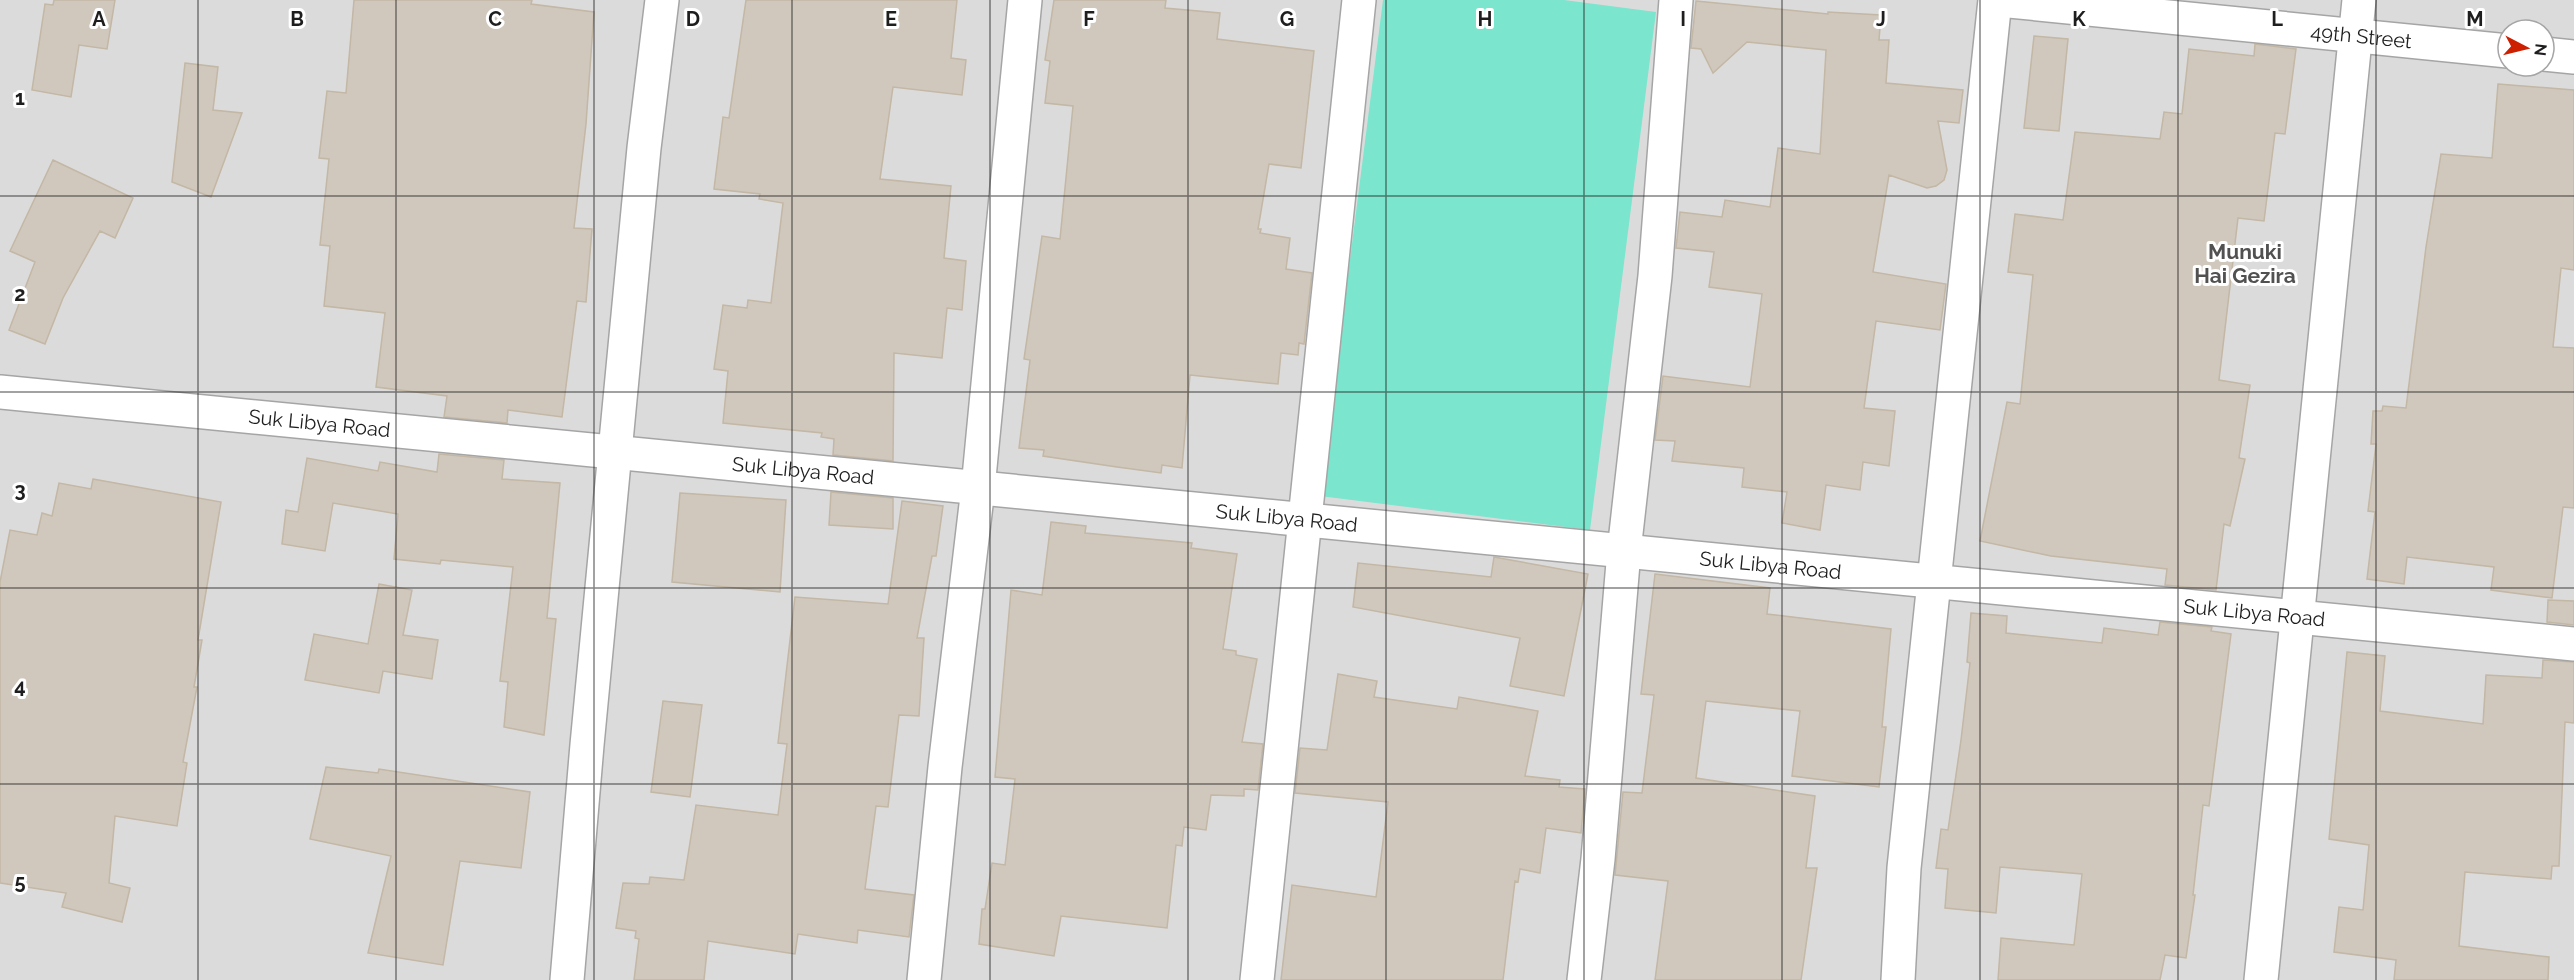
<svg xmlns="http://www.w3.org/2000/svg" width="2574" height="980" viewBox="0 0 2574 980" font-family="Raleway,sans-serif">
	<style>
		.residential { fill: #dcdbdb; fill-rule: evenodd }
		.pitch { fill: #7be5cd }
		.building { fill: #d0c8bc; stroke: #c3b7a5; stroke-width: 1.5 }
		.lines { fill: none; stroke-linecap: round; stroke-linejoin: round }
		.minor-casing { stroke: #a5a5a5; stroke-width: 36 }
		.minor { stroke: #fff; stroke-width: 33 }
		.grid { fill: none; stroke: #1e1e1e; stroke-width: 1.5; stroke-opacity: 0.55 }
		.labels { text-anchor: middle; stroke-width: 6; stroke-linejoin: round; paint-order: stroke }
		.street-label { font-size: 20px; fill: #1e1e1e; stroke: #fff }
		.neighbourhood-label { font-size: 21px; font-weight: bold; fill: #515151; stroke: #fff }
		.grid-label { font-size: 20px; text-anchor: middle; font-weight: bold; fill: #1e1e1e; stroke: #fff; stroke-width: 6; stroke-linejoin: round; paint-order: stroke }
	</style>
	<rect width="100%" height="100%" fill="#f0eee4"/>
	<!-- residential -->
	<path class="residential" d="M 0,0 L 2574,0 L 2574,980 L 0,980 ZM 2508,30 L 2544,30 L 2544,66 L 2508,66 Z"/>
	<!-- pitch -->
	<path class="pitch" d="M 1383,0 L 1564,0 L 1656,12 L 1590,530 L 1320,496 Z"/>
	<!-- building -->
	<path class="building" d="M 54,0 L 115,0 L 107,49 L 79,45 L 71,97 L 32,90 L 45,4 L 53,5 Z
		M 354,0 L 532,0 L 531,4 L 594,12 L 586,124 L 574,228 L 592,229 L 586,302 L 577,301 L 562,417 L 508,410 L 507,423 L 444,417 L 447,396 L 376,387 L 385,313 L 324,306 L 330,246 L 320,245 L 329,159 L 319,158 L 327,91 L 346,93 Z
		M 746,0 L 957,0 L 951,58 L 966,60 L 962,95 L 893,87 L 880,179 L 951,186 L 944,258 L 966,261 L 962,310 L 947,308 L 942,358 L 894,353 L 893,461 L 833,455 L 834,439 L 821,437 L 822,433 L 723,423 L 728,371 L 714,369 L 723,305 L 747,308 L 748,300 L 771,303 L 783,203 L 759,199 L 760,194 L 714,189 L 723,117 L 729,118 Z
		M 1054,0 L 1166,0 L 1165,8 L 1220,13 L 1217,39 L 1314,51 L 1301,168 L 1269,164 L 1258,229 L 1261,229 L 1260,233 L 1290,238 L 1286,269 L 1312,273 L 1304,344 L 1299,343 L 1298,355 L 1281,353 L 1278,384 L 1190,375 L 1182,468 L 1162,465 L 1161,473 L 1117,467 L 1043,456 L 1044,450 L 1019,448 L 1030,360 L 1024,359 L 1042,236 L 1060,239 L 1073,106 L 1045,103 L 1050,61 L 1045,60 Z
		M 1696,1 L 1828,14 L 1828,12 L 1881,15 L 1879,40 L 1889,40 L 1886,83 L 1963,90 L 1959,123 L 1938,121 L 1947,170 L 1944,180 L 1936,186 L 1927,188 L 1889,175 L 1873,272 L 1946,284 L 1940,330 L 1876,321 L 1864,408 L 1895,411 L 1889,466 L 1863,462 L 1860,490 L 1826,485 L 1820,530 L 1782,523 L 1787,492 L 1742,487 L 1744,468 L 1672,461 L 1675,441 L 1655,440 L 1663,376 L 1750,387 L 1762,294 L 1709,287 L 1714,252 L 1676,248 L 1680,212 L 1722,217 L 1725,200 L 1770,207 L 1778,148 L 1820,154 L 1826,50 L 1747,42 L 1713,73 L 1701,49 L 1691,48 Z
		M 2034,36 L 2068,39 L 2059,131 L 2024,128 Z
		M 2255,44 L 2296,49 L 2285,134 L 2275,133 L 2264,221 L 2238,218 L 2219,380 L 2250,385 L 2239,458 L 2245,459 L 2230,526 L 2224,524 L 2216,590 L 2165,585 L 2167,569 L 2051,556 L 1980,541 L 2007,402 L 2020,404 L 2033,275 L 2008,272 L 2015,214 L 2063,220 L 2075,132 L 2160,139 L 2164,112 L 2182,114 L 2189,49 L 2254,56 Z
		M 185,63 L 218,67 L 213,110 L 242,113 L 211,197 L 172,182 Z
		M 2498,84 L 2574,90 L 2574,270 L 2561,268 L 2553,347 L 2574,348 L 2574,508 L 2563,507 L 2552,598 L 2491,590 L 2494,567 L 2407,557 L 2404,584 L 2367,579 L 2375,512 L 2368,511 L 2376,444 L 2371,444 L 2373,411 L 2382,411 L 2383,406 L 2406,408 L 2426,247 L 2441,154 L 2492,158 Z
		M 53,160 L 133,198 L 115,238 L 100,231 L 63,298 L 45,344 L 9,330 L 35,262 L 10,251 Z
		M 439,454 L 504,460 L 502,479 L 560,483 L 547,618 L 556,619 L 544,735 L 504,727 L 508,682 L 500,681 L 513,567 L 441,560 L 440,564 L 394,559 L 398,514 L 333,503 L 325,551 L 282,544 L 286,510 L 298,512 L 307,458 L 378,471 L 380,462 L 437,472 Z
		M 93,479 L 221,502 L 198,640 L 202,640 L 194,687 L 197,687 L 183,762 L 187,763 L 177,826 L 115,816 L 109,883 L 130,888 L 122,922 L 62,907 L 66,893 L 0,883 L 0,582 L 10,530 L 37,535 L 42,513 L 52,516 L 59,483 L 91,489 Z
		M 831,492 L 893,498 L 893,529 L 829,525 Z
		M 680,493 L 786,500 L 780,592 L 672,582 Z
		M 902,501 L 943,506 L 936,556 L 932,556 L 917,638 L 924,638 L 919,716 L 899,715 L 888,807 L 876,806 L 865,889 L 914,895 L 909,937 L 858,930 L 857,943 L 798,934 L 795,954 L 708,941 L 704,980 L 634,980 L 639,939 L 635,938 L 636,931 L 616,928 L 623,883 L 649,884 L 650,877 L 684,880 L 696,805 L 778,815 L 787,744 L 778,743 L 795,597 L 888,604 Z
		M 1051,522 L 1086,526 L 1085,533 L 1192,543 L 1191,548 L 1237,554 L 1223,649 L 1236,651 L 1236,655 L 1257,659 L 1242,742 L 1263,744 L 1258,790 L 1244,789 L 1244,796 L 1211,795 L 1206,830 L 1184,827 L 1182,846 L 1176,845 L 1167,928 L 1061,916 L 1054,956 L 979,944 L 982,909 L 985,909 L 992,863 L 1005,865 L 1015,779 L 995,777 L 1011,590 L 1042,595 Z
		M 1494,557 L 1588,574 L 1564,696 L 1510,686 L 1520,638 L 1353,607 L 1358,563 L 1491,577 Z
		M 1655,574 L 1770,588 L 1767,614 L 1891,629 L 1882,727 L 1886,727 L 1879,787 L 1792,776 L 1800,711 L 1706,701 L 1696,778 L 1815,796 L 1806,868 L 1817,868 L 1801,980 L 1655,980 L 1668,881 L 1615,875 L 1623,792 L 1642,793 L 1654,695 L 1641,694 Z
		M 379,584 L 412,590 L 403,635 L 438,640 L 432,679 L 383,671 L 379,693 L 305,680 L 314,634 L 368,644 Z
		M 2548,600 L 2574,601 L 2574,625 L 2547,622 Z
		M 1971,613 L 2007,616 L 2006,633 L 2102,643 L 2104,628 L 2158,635 L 2160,622 L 2212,627 L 2211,631 L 2231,634 L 2209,806 L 2203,805 L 2193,895 L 2195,895 L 2186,958 L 2165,955 L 2160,980 L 1998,980 L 2001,938 L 2074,945 L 2082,874 L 2000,867 L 1996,913 L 1945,908 L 1948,869 L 1936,868 L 1941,829 L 1948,830 L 1961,740 L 1970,663 L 1967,662 Z
		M 2347,652 L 2385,656 L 2380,711 L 2483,724 L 2486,675 L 2542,678 L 2543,660 L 2574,662 L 2574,723 L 2565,722 L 2559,866 L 2552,866 L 2551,879 L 2465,872 L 2459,946 L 2549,957 L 2548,980 L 2394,980 L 2396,960 L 2334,952 L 2339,907 L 2363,910 L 2369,845 L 2329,839 Z
		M 1338,674 L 1377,681 L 1374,697 L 1457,709 L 1459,697 L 1538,711 L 1525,776 L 1560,780 L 1559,787 L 1585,789 L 1581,833 L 1546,828 L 1540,873 L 1520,869 L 1518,882 L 1515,881 L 1503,980 L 1281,980 L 1292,885 L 1376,897 L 1388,802 L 1295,793 L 1300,748 L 1327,750 Z
		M 663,701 L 702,705 L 690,797 L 651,792 Z
		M 326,767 L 378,773 L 379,769 L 530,792 L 521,868 L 460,861 L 443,965 L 368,953 L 391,856 L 310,839 Z"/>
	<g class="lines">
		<!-- minor casing -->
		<g class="minor-casing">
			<g id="minor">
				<path id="s1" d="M 1999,0 L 2508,51"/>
				<path d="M 2544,54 L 2574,57"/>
				<path id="s2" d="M 0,392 L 2574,644"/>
				<path d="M 567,980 L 587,745 L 644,148 L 662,0"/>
				<path d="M 924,980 L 945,767 L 978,488 L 1025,0"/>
				<path d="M 1257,980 L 1359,0"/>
				<path d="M 1584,980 L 1598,859 L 1624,551 L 1655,276 L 1676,0"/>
				<path d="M 1898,980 L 1904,868 L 1995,0"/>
				<path d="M 2261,980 L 2359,0"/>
			</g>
		</g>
		<!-- minor -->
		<use href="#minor" class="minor"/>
	</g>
	<!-- grid -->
	<path class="grid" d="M 198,0 L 198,980M 396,0 L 396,980M 594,0 L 594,980M 792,0 L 792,980M 990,0 L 990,980M 1188,0 L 1188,980M 1386,0 L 1386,980M 1584,0 L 1584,980M 1782,0 L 1782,980M 1980,0 L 1980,980M 2178,0 L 2178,980M 2376,0 L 2376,980M 0,196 L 2574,196M 0,392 L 2574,392M 0,588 L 2574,588M 0,784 L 2574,784"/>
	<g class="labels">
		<!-- street labels -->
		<g class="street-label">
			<text dy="7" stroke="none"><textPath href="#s1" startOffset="364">49th Street</textPath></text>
			<text dy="7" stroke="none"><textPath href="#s2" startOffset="321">Suk Libya Road</textPath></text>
			<text dy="7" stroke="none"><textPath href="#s2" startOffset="807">Suk Libya Road</textPath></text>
			<text dy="7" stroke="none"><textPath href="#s2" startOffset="1293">Suk Libya Road</textPath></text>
			<text dy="7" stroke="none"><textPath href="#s2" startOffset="1779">Suk Libya Road</textPath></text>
			<text dy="7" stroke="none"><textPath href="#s2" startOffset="2265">Suk Libya Road</textPath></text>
		</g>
		<!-- neighbourhood labels -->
		<g class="neighbourhood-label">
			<text x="2245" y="259">Munuki<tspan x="2245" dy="24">Hai Gezira</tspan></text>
		</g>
	</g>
	<g class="grid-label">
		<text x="99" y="26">A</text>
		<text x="297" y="26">B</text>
		<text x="495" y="26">C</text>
		<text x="693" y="26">D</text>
		<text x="891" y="26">E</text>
		<text x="1089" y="26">F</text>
		<text x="1287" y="26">G</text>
		<text x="1485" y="26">H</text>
		<text x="1683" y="26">I</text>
		<text x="1881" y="26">J</text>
		<text x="2079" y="26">K</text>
		<text x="2277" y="26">L</text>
		<text x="2475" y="26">M</text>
		<text x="20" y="105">1</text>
		<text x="20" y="301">2</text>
		<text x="20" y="497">3</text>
		<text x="20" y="693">4</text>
		<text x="20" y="889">5</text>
	</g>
	<!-- north arrow -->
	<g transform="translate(2526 48) rotate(97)"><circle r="28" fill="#ffffff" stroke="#a5a5a5" stroke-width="1.5"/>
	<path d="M0-4.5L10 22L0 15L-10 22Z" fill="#cd2000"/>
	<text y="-9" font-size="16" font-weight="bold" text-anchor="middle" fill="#1e1e1e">N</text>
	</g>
</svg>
